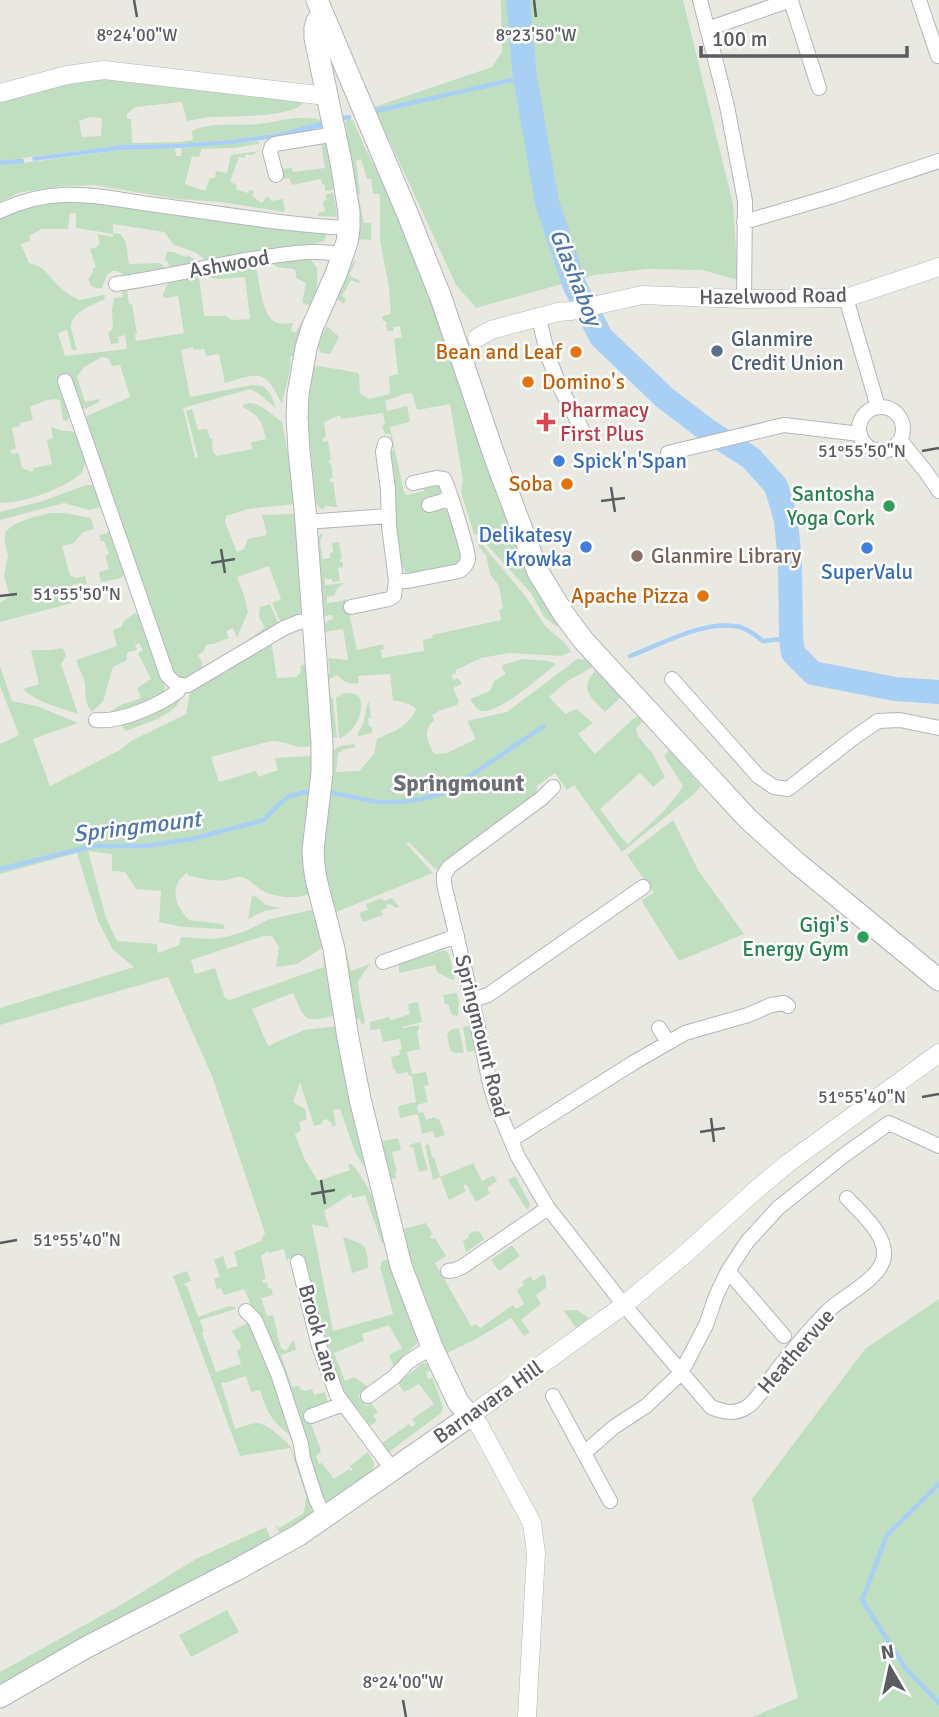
<svg xmlns="http://www.w3.org/2000/svg" width="939" height="1717" viewBox="0 0 939 1717" font-family="Signika,sans-serif">
	<style>
		.green { fill: #c0dfc1; fill-rule: evenodd }
		.water { fill: #a8cff4 }
		.lines { fill: none; stroke-linecap: round; stroke-linejoin: round }
		.stream { stroke: #a8cff4; stroke-width: 4.5 }
		.river { stroke: #a8cff4; stroke-width: 24 }
		.minor-casing { stroke: #b3b6ba; stroke-width: 16 }
		.tertiary-casing { stroke: #b3b6ba; stroke-width: 19 }
		.secondary-casing { stroke: #b3b5ba; stroke-width: 23 }
		.minor { stroke: #fff; stroke-width: 14 }
		.tertiary { stroke: #fff; stroke-width: 18 }
		.secondary { stroke: #fff; stroke-width: 21 }
		.ticks { fill: none; stroke: #595c60; stroke-width: 2.5 }
		.service-dot { fill: #5c6f8a; stroke: #fff; stroke-width: 2.5 }
		.food-dot { fill: #e8710a; stroke: #fff; stroke-width: 2.5 }
		.health-dot { fill: #e0444e; stroke: #fff; stroke-width: 2.5 }
		.shop-dot { fill: #3f7fe0; stroke: #fff; stroke-width: 2.5 }
		.leisure-dot { fill: #2e9e5b; stroke: #fff; stroke-width: 2.5 }
		.education-dot { fill: #8d6e63; stroke: #fff; stroke-width: 2.5 }
		.labels { text-anchor: middle; stroke-width: 5; stroke-linejoin: round; paint-order: stroke }
		.street-label { font-size: 21px; fill: #595c60; stroke: #fff }
		.service-label { font-size: 21px; fill: #4e5e75; stroke: #fff; text-anchor: start }
		.food-label { font-size: 21px; fill: #c56008; stroke: #fff; text-anchor: end }
		.health-label { font-size: 21px; fill: #be3a42; stroke: #fff; text-anchor: start }
		.shop-label { font-size: 21px; fill: #366cbe; stroke: #fff; text-anchor: start }
		.leisure-label { font-size: 21px; fill: #27864d; stroke: #fff; text-anchor: end }
		.education-label { font-size: 21px; fill: #785e54; stroke: #fff; text-anchor: start }
		.water-label { font-size: 23px; font-style: italic; fill: #4c76ab; stroke: #fff }
		.neighbourhood-label { font-size: 23px; font-weight: bold; fill: #6b6e72; stroke: #fff }
		.ticks-label { font-size: 18px; text-anchor: middle; fill: #595c60; stroke: #fff; stroke-width: 5; stroke-linejoin: round; paint-order: stroke }
	</style>
	<rect width="100%" height="100%" fill="#eae9e1"/>
	<!-- green -->
	<path class="green" d="M 501,0 L 683,0 L 733,204 L 738,280 L 702,270 L 647,269 L 594,275 L 476,308 L 456,285 L 374,107 L 492,67 L 502,52 Z
		M 89,77 L 217,89 L 303,103 C 292,118 229,116 209,117 C 202,118 194,120 187,121 L 182,102 L 135,107 L 127,114 L 127,119 L 131,119 L 132,143 L 179,142 L 193,140 L 192,131 C 212,121 236,126 258,124 C 280,122 301,113 323,121 L 274,134 L 230,140 L 177,144 L 122,145 L 22,158 L 23,163 L 122,150 L 175,148 L 176,156 L 181,156 L 181,148 L 258,141 L 259,144 L 234,148 L 202,149 L 199,157 L 192,156 L 185,184 L 205,191 L 210,178 L 215,178 L 216,171 L 227,173 L 231,155 L 259,151 L 252,155 L 246,154 L 244,158 L 239,157 L 230,182 L 237,185 L 236,189 L 248,193 L 250,190 L 254,191 L 252,196 L 262,203 L 267,196 L 270,198 L 271,201 L 283,199 L 285,212 L 221,202 L 177,199 L 94,185 L 66,186 L 43,189 L 18,193 L 0,202 L 0,98 ZM 90,117 L 102,118 L 101,136 L 82,137 L 79,121 Z
		M 350,119 L 353,120 L 365,148 L 393,201 L 561,626 L 556,626 L 544,617 L 531,593 L 486,544 L 483,536 L 474,534 L 461,492 L 463,480 L 450,404 L 417,410 L 412,393 L 404,394 L 385,401 L 387,411 L 407,406 L 410,422 L 390,427 L 404,492 L 406,495 L 424,491 L 423,486 L 435,484 L 440,487 L 441,491 L 439,495 L 424,499 L 427,509 L 442,508 L 448,511 L 461,553 L 459,562 C 448,569 418,575 406,572 C 393,559 397,515 396,496 C 395,481 392,466 390,452 L 394,450 L 390,434 L 385,434 L 382,426 L 385,424 L 383,413 L 341,419 L 340,415 L 324,422 L 326,437 L 323,438 L 323,442 L 328,441 L 331,460 L 329,460 L 329,463 L 331,463 L 333,478 L 330,478 L 330,482 L 333,482 L 337,507 L 325,506 L 324,509 L 321,509 L 316,503 L 307,414 L 313,370 L 315,367 L 320,366 L 359,373 L 360,393 L 369,399 L 390,394 L 389,376 L 398,374 L 394,339 L 402,337 L 400,326 L 393,327 L 394,331 L 387,331 L 386,321 L 383,321 L 382,316 L 391,314 L 389,288 L 380,240 L 380,198 L 379,194 L 373,194 L 371,179 L 367,179 L 361,159 L 356,161 L 360,194 L 358,194 L 364,223 L 371,223 L 371,240 L 356,239 L 360,222 L 345,121 Z
		M 328,142 L 338,189 L 325,191 L 325,185 L 322,184 L 321,179 L 292,185 L 289,178 L 282,179 L 280,169 L 292,168 L 293,172 L 325,168 L 321,143 Z
		M 333,192 L 338,217 L 318,216 L 318,213 L 325,211 L 323,201 L 327,200 L 325,195 Z
		M 73,201 L 328,232 L 324,241 L 311,245 L 207,261 L 195,252 L 174,245 L 164,232 L 113,224 L 113,233 L 120,234 C 129,243 126,252 129,264 L 159,263 L 162,264 L 165,269 L 126,276 L 117,271 L 112,271 L 107,275 L 102,288 C 93,289 91,287 88,279 L 93,272 L 93,269 L 96,267 L 90,249 L 97,247 L 100,242 L 97,234 L 113,237 L 113,234 L 76,228 L 76,213 L 70,213 L 68,229 L 42,229 L 29,236 L 31,241 L 21,244 L 29,263 C 46,266 51,280 63,290 C 68,294 73,297 79,300 L 104,295 L 105,299 C 95,304 70,312 71,327 C 72,334 75,343 77,350 L 72,350 L 67,330 L 58,333 L 65,356 L 127,349 L 125,335 L 118,337 L 119,343 L 111,344 L 108,333 C 116,327 112,323 112,314 C 112,308 113,303 114,298 L 123,297 L 122,291 L 127,290 L 129,304 L 132,304 L 137,333 L 135,334 L 136,341 L 184,333 L 178,296 L 164,298 L 163,294 L 168,283 L 199,276 L 204,316 L 226,316 L 232,320 L 250,319 L 245,277 L 217,279 L 209,277 L 208,274 L 256,267 C 259,280 262,311 272,320 C 278,325 286,324 293,323 L 291,331 L 296,333 C 300,320 307,320 309,305 L 302,303 L 306,283 L 296,278 L 296,272 L 294,269 L 277,267 L 272,263 L 310,259 L 317,268 C 320,297 305,328 296,355 L 290,357 C 293,367 284,392 282,404 C 265,370 261,372 225,383 L 219,354 L 206,356 L 204,349 L 194,350 L 193,347 L 181,350 L 190,397 L 252,385 L 263,386 L 270,393 L 276,408 L 259,394 L 250,389 L 183,408 L 195,458 L 198,457 L 186,411 L 192,409 L 198,430 L 207,429 L 210,439 L 212,438 L 213,452 L 217,456 L 252,449 L 251,442 L 266,439 C 261,419 260,417 243,407 L 243,405 C 257,398 270,414 282,422 L 288,455 L 293,455 L 295,504 L 248,509 L 226,516 L 225,522 L 237,552 L 244,549 L 248,539 L 267,535 L 262,515 L 295,514 L 303,611 L 281,623 L 272,603 L 281,599 L 269,566 L 237,577 L 244,595 L 248,612 L 237,638 L 233,628 L 226,631 L 229,638 L 213,644 L 207,644 L 205,647 L 204,651 L 198,655 L 202,663 L 202,670 L 187,678 L 176,677 L 172,672 L 83,420 L 87,416 L 130,397 L 120,365 L 112,366 L 108,358 L 102,357 L 84,367 L 77,377 L 85,402 L 100,399 L 99,402 L 85,409 L 80,407 L 68,373 L 60,376 L 72,413 L 68,418 L 68,421 L 63,420 L 60,400 C 50,397 39,403 30,407 L 33,420 L 20,423 L 20,426 L 12,428 L 16,449 L 11,450 L 11,454 L 19,453 L 22,468 L 32,472 L 34,468 L 52,464 L 47,440 L 53,438 L 51,427 L 62,431 L 71,431 L 76,433 L 87,460 C 86,460 83,470 83,471 C 72,486 18,506 0,502 L 0,219 C 24,207 47,203 73,201 Z
		M 167,252 L 173,252 L 186,257 L 188,255 L 199,263 L 170,268 L 169,264 L 165,259 Z
		M 354,261 L 356,261 L 349,275 L 360,281 L 359,283 L 351,280 L 342,296 L 346,299 L 344,304 L 335,298 Z
		M 327,326 L 339,337 L 330,354 L 321,353 C 315,344 322,335 327,326 Z
		M 86,485 L 92,485 L 96,489 L 103,506 L 89,510 L 64,503 L 0,520 L 0,512 L 43,501 Z
		M 50,513 L 64,513 L 91,518 L 94,529 L 83,532 L 74,543 L 62,546 L 70,575 L 76,578 L 85,576 L 87,584 L 79,586 L 76,584 L 68,587 L 72,603 L 0,622 L 0,603 L 7,598 L 9,593 L 4,576 L 8,556 L 5,542 L 5,532 C 17,520 34,517 50,513 Z
		M 108,532 L 114,534 L 126,568 L 122,578 L 101,582 L 99,572 L 109,569 L 105,556 L 109,554 L 104,541 L 101,541 L 99,536 Z
		M 320,534 L 323,534 L 320,541 L 323,559 L 330,558 L 330,553 L 333,552 L 332,543 L 339,542 L 342,559 L 340,559 L 340,562 L 343,562 L 343,567 L 338,568 L 340,581 L 332,582 L 332,579 L 325,579 L 325,585 L 344,583 L 337,589 L 334,596 L 327,597 L 327,603 L 343,601 L 343,599 L 346,599 L 357,650 L 383,644 L 384,649 L 381,650 L 382,658 L 424,651 L 423,640 L 433,638 L 432,635 L 501,620 L 499,610 L 503,608 L 499,586 L 490,574 L 486,555 L 479,547 L 477,538 L 526,597 L 546,627 L 565,643 L 571,652 L 561,656 L 509,653 L 481,658 L 456,670 L 456,673 L 451,676 L 454,680 L 458,678 L 462,684 L 453,688 L 459,701 L 457,705 L 441,710 L 432,715 L 434,721 C 422,730 428,743 434,754 L 447,753 L 476,739 L 467,721 L 507,712 L 577,659 L 588,660 L 593,667 L 569,680 L 549,697 L 565,714 L 576,709 L 593,723 L 578,734 L 595,754 L 633,719 L 639,716 L 643,721 L 636,729 L 638,736 L 649,750 L 650,749 L 665,777 L 653,787 L 640,773 L 600,809 L 621,837 L 628,844 C 648,825 668,810 683,786 L 664,756 L 669,750 L 701,786 L 695,793 L 622,852 L 574,785 L 567,790 L 555,773 L 537,786 L 537,792 L 436,870 L 409,842 L 406,843 L 433,873 L 336,912 L 351,971 L 370,964 L 358,981 L 359,992 L 365,1023 L 361,1024 L 360,1019 L 355,1020 L 321,864 L 329,750 L 333,750 L 340,746 L 355,744 L 355,747 L 343,750 L 338,753 L 336,772 L 359,771 L 374,754 L 377,739 C 392,732 410,726 416,709 C 411,704 400,700 393,701 L 390,674 L 358,676 L 359,683 C 350,685 344,682 337,675 L 329,680 L 326,684 L 331,698 L 333,698 L 337,738 L 332,737 L 324,681 L 330,673 L 328,658 L 348,660 L 343,629 L 324,632 L 323,626 L 329,620 L 333,619 L 332,615 L 324,616 L 317,545 Z
		M 270,604 L 279,625 L 247,644 L 246,641 L 265,628 L 259,617 L 260,607 Z
		M 135,613 L 140,616 L 164,683 L 165,693 L 162,698 L 105,716 L 118,706 L 141,698 L 137,688 L 151,679 L 138,653 L 143,650 L 139,643 L 135,645 L 137,650 L 129,652 L 127,654 L 127,660 L 113,667 L 103,701 L 92,712 C 84,703 86,694 85,683 C 83,676 79,668 76,660 L 117,646 L 113,630 L 121,627 L 124,621 Z
		M 304,630 L 307,630 L 315,745 C 293,751 291,741 271,741 L 211,757 L 219,782 L 256,771 L 258,777 L 278,770 L 275,758 L 309,756 L 314,759 L 314,777 L 307,827 L 309,894 C 294,900 275,897 261,890 C 253,885 247,876 238,877 C 234,877 231,879 227,880 C 215,882 201,878 189,876 L 187,873 C 168,886 175,906 189,920 L 223,924 L 225,929 L 183,927 L 159,922 L 161,891 L 136,889 L 125,872 L 112,871 L 112,854 L 88,851 L 106,918 L 117,941 L 157,944 L 158,953 L 179,945 L 181,937 L 213,939 L 230,936 L 246,931 L 267,920 L 311,910 L 314,912 L 322,948 L 297,964 L 276,967 L 279,947 L 272,936 L 263,936 L 191,960 L 195,974 L 215,968 L 225,998 L 230,1000 L 324,967 L 323,957 L 327,957 L 336,1015 C 304,1023 306,1022 293,993 L 252,1009 L 268,1046 L 304,1030 L 338,1026 L 373,1181 L 355,1152 L 340,1109 L 333,1110 L 336,1125 L 332,1127 L 331,1122 L 329,1122 L 327,1119 L 322,1121 L 322,1124 L 314,1126 L 300,1082 L 293,1102 L 305,1109 L 307,1119 L 299,1122 L 301,1131 L 295,1134 L 305,1160 L 318,1181 L 350,1170 L 348,1165 L 351,1164 C 365,1175 390,1229 382,1244 L 365,1195 L 353,1198 L 351,1194 L 324,1211 L 329,1228 L 312,1224 L 333,1331 L 393,1314 L 380,1267 L 382,1261 L 387,1259 L 391,1262 L 417,1338 L 417,1343 L 394,1367 L 389,1355 L 402,1348 L 389,1325 L 362,1334 L 364,1341 L 334,1353 L 345,1381 L 354,1377 L 369,1387 L 358,1395 L 366,1406 L 371,1403 L 378,1412 L 373,1416 L 377,1421 L 370,1426 L 359,1411 L 357,1411 C 351,1404 345,1398 341,1389 C 321,1348 314,1300 303,1256 L 288,1259 L 287,1261 L 284,1249 L 269,1253 L 268,1251 L 261,1256 L 266,1279 L 262,1280 L 263,1283 L 267,1282 L 268,1288 L 271,1288 L 273,1295 L 261,1298 L 267,1316 L 273,1315 L 278,1334 L 277,1335 L 281,1348 L 286,1351 L 294,1339 L 296,1350 L 281,1355 L 292,1387 L 299,1386 L 300,1389 L 305,1391 L 312,1389 L 314,1395 L 325,1392 L 328,1402 L 305,1411 L 308,1421 L 310,1421 L 321,1451 L 316,1456 L 319,1464 L 322,1463 L 334,1479 L 349,1469 L 351,1471 L 353,1470 L 350,1466 L 368,1452 L 374,1463 L 374,1467 L 369,1473 L 328,1501 L 325,1501 L 320,1496 L 308,1460 L 305,1443 L 285,1384 L 272,1350 L 244,1289 L 224,1295 L 221,1288 L 217,1289 L 214,1279 L 220,1277 L 214,1260 L 223,1256 L 227,1269 L 238,1266 L 234,1252 L 261,1241 L 265,1233 L 212,1076 L 168,977 L 0,1025 L 0,1008 L 134,967 L 113,950 L 98,921 L 77,853 L 0,874 L 0,744 L 19,735 L 0,686 L 0,666 L 12,701 L 37,706 L 78,723 L 33,739 L 50,786 L 120,750 L 131,741 L 186,714 L 190,692 L 195,685 L 271,640 L 277,678 L 296,677 L 300,673 L 301,665 L 307,664 Z
		M 63,648 L 66,656 L 61,664 L 78,714 C 61,708 36,702 23,689 L 39,684 L 31,650 L 51,650 Z
		M 522,659 L 549,661 L 556,664 C 541,676 499,714 481,711 C 476,710 473,703 470,699 L 490,691 L 494,681 L 506,674 L 502,668 L 503,665 Z
		M 596,670 L 600,672 L 621,697 L 605,712 C 591,697 578,689 596,670 Z
		M 347,693 L 355,694 L 360,698 C 364,715 355,731 339,739 L 336,697 L 341,696 L 340,694 Z
		M 181,695 C 180,715 142,724 126,731 L 117,721 Z
		M 368,702 L 369,702 L 371,718 L 368,718 L 369,726 L 372,727 L 372,733 L 359,736 L 357,735 L 363,724 Z
		M 673,820 L 698,870 L 744,934 L 679,961 L 641,900 L 654,893 L 627,855 Z
		M 252,896 L 257,897 L 266,905 L 281,908 L 264,911 L 248,919 Z
		M 382,898 L 384,901 L 392,898 L 399,906 L 396,908 L 390,904 L 386,905 L 387,908 L 381,910 L 383,915 L 363,922 L 359,913 L 368,910 L 366,904 Z
		M 445,950 L 449,954 L 455,979 L 452,980 L 437,972 L 435,965 L 399,973 L 399,965 L 403,962 Z
		M 457,993 L 459,1002 L 458,1016 L 452,1015 L 448,1004 L 445,1005 L 443,995 Z
		M 418,1002 L 422,1022 L 402,1027 L 403,1028 L 419,1025 L 419,1030 L 417,1031 L 420,1049 L 407,1052 L 412,1074 L 426,1072 L 429,1085 L 424,1086 L 428,1102 L 417,1105 L 418,1113 L 423,1112 L 426,1120 L 435,1117 L 436,1119 L 439,1119 L 445,1135 L 435,1138 L 433,1131 L 422,1134 L 418,1114 L 400,1118 L 398,1106 L 416,1102 L 412,1076 L 409,1076 L 408,1072 L 396,1074 L 395,1069 L 393,1069 L 391,1057 L 400,1055 L 399,1050 L 402,1049 L 400,1039 L 383,1042 L 380,1029 L 370,1030 L 370,1022 L 389,1017 L 391,1020 L 410,1014 L 408,1004 Z
		M 471,1026 L 476,1051 L 467,1052 L 463,1027 Z
		M 459,1028 L 464,1053 L 454,1053 L 450,1050 L 447,1036 L 450,1030 Z
		M 398,1138 L 401,1150 L 392,1152 L 397,1172 L 395,1173 L 396,1178 L 387,1180 L 379,1142 Z
		M 420,1142 L 428,1170 L 419,1172 L 413,1147 L 410,1148 L 409,1145 Z
		M 429,1144 L 432,1157 L 434,1157 L 440,1177 L 473,1163 L 482,1181 L 494,1175 L 497,1181 L 487,1188 L 490,1193 L 476,1202 L 466,1184 L 463,1186 L 466,1191 L 449,1200 L 440,1177 L 433,1180 L 425,1145 Z
		M 515,1176 L 530,1204 L 527,1210 L 508,1180 Z
		M 426,1223 L 433,1235 L 430,1236 L 432,1239 L 435,1238 L 446,1256 L 435,1263 L 471,1326 L 476,1324 L 480,1328 L 513,1305 L 516,1309 L 524,1304 L 517,1290 L 524,1285 L 522,1282 L 530,1276 L 534,1281 L 543,1274 L 546,1278 L 546,1288 L 536,1295 L 541,1304 L 521,1320 L 530,1332 L 524,1336 L 511,1318 L 478,1338 L 443,1355 L 400,1230 Z
		M 474,1231 L 480,1232 L 484,1240 L 466,1252 L 463,1241 L 469,1237 L 468,1235 Z
		M 343,1237 C 364,1244 368,1244 368,1268 L 352,1273 Z
		M 512,1245 L 520,1256 L 499,1271 L 491,1260 Z
		M 187,1271 L 191,1281 L 184,1284 L 187,1286 L 198,1317 L 229,1306 L 235,1307 L 236,1309 L 200,1320 L 204,1332 L 202,1333 L 216,1372 L 241,1364 L 237,1351 L 241,1348 L 240,1343 L 231,1331 L 248,1323 L 256,1334 L 296,1440 C 272,1421 269,1418 260,1390 L 251,1392 L 246,1376 L 225,1383 L 221,1382 L 235,1429 C 242,1427 252,1423 258,1423 C 267,1424 285,1440 291,1447 L 312,1510 L 312,1516 L 282,1537 L 275,1525 L 279,1528 L 304,1513 L 306,1495 L 290,1448 L 240,1456 L 173,1276 Z
		M 939,1299 L 939,1717 L 752,1717 L 798,1698 L 752,1499 L 865,1349 Z
		M 568,1310 L 577,1310 L 589,1318 L 576,1328 L 564,1311 Z
		M 423,1363 L 427,1364 L 430,1371 L 426,1372 L 428,1379 L 433,1378 L 443,1408 L 441,1413 L 389,1452 L 382,1443 L 409,1424 L 411,1427 L 416,1424 L 412,1419 L 434,1404 L 419,1384 L 404,1392 L 398,1383 Z
		M 266,1527 L 272,1543 L 0,1689 L 0,1672 L 124,1603 L 196,1559 Z
		M 227,1610 L 239,1632 L 191,1657 L 179,1635 Z"/>
	<!-- water -->
	<path class="water" d="M 323,121 L 324,127 L 275,138 L 232,144 L 181,148 L 122,150 L 33,161 L 32,157 L 122,145 L 177,144 L 230,140 L 274,134 Z"/>
	<g class="lines">
		<!-- stream -->
		<path class="stream" d="M 376,111 L 525,77
			M 344,118 L 349,117
			M 0,163 L 22,161
			M 630,656 C 662,644 700,622 734,626 C 745,627 754,634 763,641 L 791,638
			M 329,792 L 377,802 L 400,802 L 422,799 L 446,792 L 544,726
			M 0,869 L 93,846 L 147,846 L 192,839 L 264,820 L 280,803 L 290,796 L 312,791
			M 939,1484 L 887,1535 L 862,1600 L 906,1669 L 939,1703"/>
		<!-- river -->
		<path class="river" d="M 518,0 L 525,77 L 547,202 L 574,284 L 601,337 L 665,398 L 707,430 L 751,458 L 776,486 L 786,520 L 790,563 L 791,638 L 793,653 L 813,673 L 895,689 L 939,692"/>
		<!-- minor casing -->
		<g class="minor-casing">
			<path id="minor" d="M 700,0 L 727,106 L 745,201 L 744,299
				M 919,0 L 938,56
				M 791,1 L 819,88
				M 707,29 L 791,0
				M 276,175 L 270,152 L 272,146 L 275,144 L 336,134
				M 0,211 C 59,183 102,198 163,206 C 225,214 287,225 349,228
				M 744,222 L 833,196 L 939,161
				M 116,284 C 168,277 220,263 272,256 C 295,253 320,249 342,255
				M 846,298 L 878,407
				M 540,323 L 548,356 L 560,387 L 584,433
				M 65,381 L 167,675 C 174,683 177,686 188,685 L 284,628 L 299,622 L 313,620
				M859 429a22 22 0 1 1 44 0a22 22 0 1 1-44 0Z
				M 900,440 L 926,472 L 939,491
				M 385,444 L 383,452 L 388,489 L 389,526 L 396,581 L 408,581 L 459,571 C 464,568 467,565 468,559 C 469,552 448,486 444,479 L 436,478 L 413,483
				M 668,453 L 784,425 L 860,434
				M 429,505 L 450,499
				M 306,522 L 388,516
				M 351,607 L 389,599 L 394,596 L 396,581
				M 672,679 L 758,776 L 774,787 L 788,789 L 852,739 L 878,721 L 900,720 L 939,728
				M 96,720 C 119,723 160,705 178,691 L 179,686
				M 553,787 L 542,798 L 449,867 L 444,875 L 444,884 L 472,1000 L 491,1088 L 497,1107 L 518,1157 L 548,1208 L 560,1223 L 624,1305 L 711,1407 C 723,1412 735,1415 747,1407 C 758,1400 766,1384 774,1374 C 791,1352 808,1331 827,1312 C 842,1296 881,1280 884,1256 C 886,1234 861,1213 847,1198
				M 383,962 L 457,936
				M 472,1000 L 488,995 L 643,887
				M 659,1028 L 668,1042
				M 511,1140 L 633,1063 L 685,1033 L 748,1015 L 771,1005 L 784,1003 L 788,1006
				M 298,1262 L 319,1346 L 337,1395 L 392,1469
				M 448,1271 L 455,1270 L 462,1267 L 548,1208
				M 728,1271 L 784,1336
				M 246,1311 L 255,1320 L 278,1374 L 301,1444 L 303,1458 L 316,1499 L 325,1518
				M 368,1396 L 394,1377 L 408,1362 L 432,1347
				M 553,1396 L 610,1501
				M 311,1416 L 343,1404
				M 584,1453 L 614,1427 L 646,1406 L 681,1373 L 706,1325 L 716,1296 L 728,1271 L 747,1242 L 778,1208 L 843,1156 L 889,1123 L 939,1146"/>
		</g>
		<!-- tertiary casing -->
		<g class="tertiary-casing">
			<path id="tertiary" d="M 0,93 L 67,75 L 104,70 L 318,95 L 327,94
				M 477,338 L 491,330 L 558,312 L 571,311 L 642,295 L 744,299 L 846,298 L 939,267
				M 527,1717 L 536,1553 L 532,1523 L 479,1425 L 470,1416 L 624,1305 L 685,1254 L 757,1189 L 787,1164 L 939,1053"/>
		</g>
		<!-- secondary casing -->
		<g class="secondary-casing">
			<path id="secondary" d="M 317,0 L 408,215 L 441,298 L 495,458 L 538,572 L 563,613 L 583,640 L 748,819 L 797,863 L 939,980
				M 0,1697 L 85,1648 L 236,1570 L 299,1535 L 470,1416 L 458,1402 L 432,1347 L 401,1266 L 360,1099 L 348,1038 L 334,949 L 316,879 L 314,865 L 313,850 L 322,773 L 322,743 L 305,509 L 299,451 L 297,417 L 298,394 L 306,348 L 312,328 L 336,274 L 347,242 L 349,228 L 349,212 L 341,162 L 315,38 L 315,28 L 317,21 L 323,18"/>
		</g>
		<!-- minor -->
		<use href="#minor" class="minor"/>
		<!-- tertiary -->
		<use href="#tertiary" class="tertiary"/>
		<!-- secondary -->
		<use href="#secondary" class="secondary"/>
	</g>
	<!-- ticks -->
	<path class="ticks" d="M 134,0 L 137,17M 534,0 L 536,17M 922,451 L 939,448M 611,487 L 615,512M 601,501 L 625,498M 221,549 L 225,573M 211,563 L 235,559M 0,596 L 17,594M 922,1097 L 939,1094M 711,1118 L 714,1142M 700,1132 L 725,1128M 321,1180 L 325,1204M 311,1194 L 335,1190M 0,1243 L 17,1240M 403,1700 L 406,1717"/>
	<!-- markers -->
	<circle class="service-dot" cx="717" cy="351" r="7"/>
	<g class="food-dot">
		<circle cx="576" cy="352" r="7"/>
		<circle cx="528" cy="382" r="7"/>
		<circle cx="567" cy="484" r="7"/>
		<circle cx="703" cy="596" r="7"/>
	</g>
	<path class="health-dot" d="M542.5 411.5h7v7h7v7h-7v7h-7v-7h-7v-7h7z"/>
	<g class="shop-dot">
		<circle cx="559" cy="461" r="7"/>
		<circle cx="586" cy="547" r="7"/>
		<circle cx="867" cy="548" r="7"/>
	</g>
	<g class="leisure-dot">
		<circle cx="889" cy="506" r="7"/>
		<circle cx="863" cy="937" r="7"/>
	</g>
	<circle class="education-dot" cx="637" cy="556" r="7"/>
	<g class="labels">
		<!-- street labels -->
		<g class="street-label">
			<text transform="translate(229 264) rotate(-10)" y="7">Ashwood</text>
			<text transform="translate(773 296) rotate(-1)" y="7">Hazelwood Road</text>
			<text transform="translate(482 1036) rotate(76)" y="7">Springmount Road</text>
			<text transform="translate(319 1333) rotate(74)" y="7">Brook Lane</text>
			<text transform="translate(796 1351) rotate(-49)" y="7">Heathervue</text>
			<text transform="translate(488 1402) rotate(-35)" y="7">Barnavara Hill</text>
		</g>
		<!-- service labels -->
		<g class="service-label">
			<text x="731" y="346">Glanmire<tspan x="731" dy="24">Credit Union</tspan></text>
		</g>
		<!-- food labels -->
		<g class="food-label">
			<text x="562" y="359">Bean and Leaf</text>
			<text x="542" y="389" text-anchor="start">Domino's</text>
			<text x="553" y="491">Soba</text>
			<text x="689" y="603">Apache Pizza</text>
		</g>
		<!-- health labels -->
		<g class="health-label">
			<text x="560" y="417">Pharmacy<tspan x="560" dy="24">First Plus</tspan></text>
		</g>
		<!-- shop labels -->
		<g class="shop-label">
			<text x="573" y="468">Spick'n'Span</text>
			<text x="572" y="542" text-anchor="end">Delikatesy<tspan x="572" dy="24">Krowka</tspan></text>
			<text x="867" y="579" text-anchor="middle">SuperValu</text>
		</g>
		<!-- leisure labels -->
		<g class="leisure-label">
			<text x="875" y="501">Santosha<tspan x="875" dy="24">Yoga Cork</tspan></text>
			<text x="849" y="932">Gigi's<tspan x="849" dy="24">Energy Gym</tspan></text>
		</g>
		<!-- education labels -->
		<g class="education-label">
			<text x="651" y="563">Glanmire Library</text>
		</g>
		<!-- water labels -->
		<g class="water-label">
			<text transform="translate(576 277) rotate(68)" y="8">Glashaboy</text>
			<text transform="translate(137 826) rotate(-7)" y="8">Springmount</text>
		</g>
		<!-- neighbourhood labels -->
		<g class="neighbourhood-label">
			<text x="459" y="791">Springmount</text>
		</g>
	</g>
	<g class="ticks-label">
		<text x="137" y="41">8°24'00"W</text>
		<text x="536" y="41">8°23'50"W</text>
		<text x="862" y="457">51°55'50"N</text>
		<text x="77" y="600">51°55'50"N</text>
		<text x="862" y="1103">51°55'40"N</text>
		<text x="77" y="1246">51°55'40"N</text>
		<text x="403" y="1688">8°24'00"W</text>
	</g>
	<!-- north arrow -->
	<g transform="translate(890 1668) rotate(351)" stroke="#ffffff" stroke-width="5" paint-order="stroke">
	<path d="M0-5L12 26L0 18L-12 26Z" fill="#595c60"/>
	<text y="-10" font-size="19" font-weight="bold" text-anchor="middle" fill="#595c60">N</text>
	</g>
	<!-- scale -->
	<path d="M701 46v10h206v-10" fill="none" stroke="#595c60" stroke-width="3.5"/>
	<text x="712" y="46" font-size="21" fill="#595c60" stroke="#ffffff" stroke-width="5" paint-order="stroke">100 m</text>
</svg>
